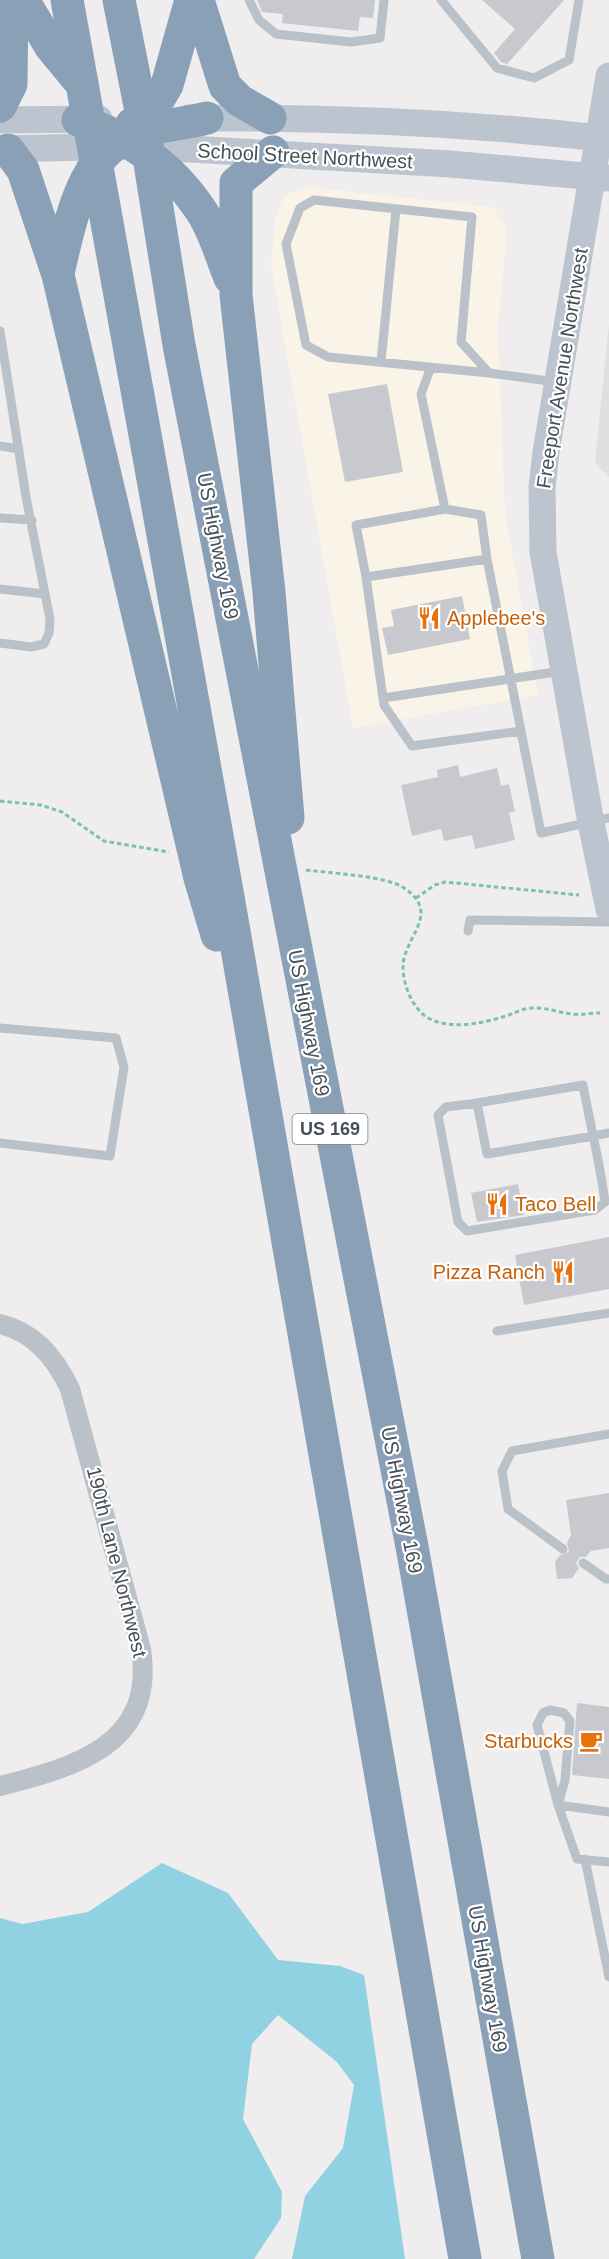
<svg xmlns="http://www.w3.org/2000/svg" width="609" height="2259" viewBox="0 0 609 2259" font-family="Helvetica,sans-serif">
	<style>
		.commercial { fill: #f9f4e7 }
		.education { fill: #e0dede }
		.water { fill: #90d1e2 }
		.building { fill: #c7c9cf }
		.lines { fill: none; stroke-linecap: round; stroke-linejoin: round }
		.path { stroke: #7ac4a0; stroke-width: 3; stroke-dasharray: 4.5 3; stroke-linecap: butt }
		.lane { stroke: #bac1c8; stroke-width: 9 }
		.street { stroke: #bac1c8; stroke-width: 20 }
		.secondary { stroke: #bcc5cf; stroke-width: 27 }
		.highway { stroke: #89a0b7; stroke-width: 33 }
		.labels { text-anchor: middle; stroke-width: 4.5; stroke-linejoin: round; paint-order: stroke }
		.shield { fill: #fff; stroke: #7e848a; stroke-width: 1.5 }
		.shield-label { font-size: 18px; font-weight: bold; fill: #475058 }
		.street-label { font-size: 20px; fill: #475058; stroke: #fff }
		.food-label { font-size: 20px; fill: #c56008; stroke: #fff; text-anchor: start }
	</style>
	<rect width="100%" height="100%" fill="#efeded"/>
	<!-- commercial -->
	<path class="commercial" d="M 305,187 L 493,207 L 507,229 L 498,327 L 505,513 L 538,695 L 353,728 L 271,265 L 275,218 L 284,196 Z"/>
	<!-- education -->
	<path class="education" d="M 609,324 L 609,477 L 595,463 Z"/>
	<!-- water -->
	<path class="water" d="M 162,1863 L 228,1893 L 278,1960 L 340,1966 L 364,1975 L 405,2259 L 292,2259 L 305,2196 L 343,2148 L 354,2085 L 337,2062 L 278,2015 L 252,2044 L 243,2119 L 282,2192 L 281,2218 L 254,2259 L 0,2259 L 0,1918 L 22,1924 L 88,1912 Z"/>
	<!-- building -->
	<path class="building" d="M 257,0 L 375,0 L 373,18 L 360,17 L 358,31 L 282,23 L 283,14 L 262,12 Z
		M 482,0 L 564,0 L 507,64 L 501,62 L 494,53 L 515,29 Z
		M 387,384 L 403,472 L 345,482 L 328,394 Z
		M 462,596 L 470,639 L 388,655 L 382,628 L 394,626 L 391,610 Z
		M 458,765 L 460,777 L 497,768 L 501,786 L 509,784 L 515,811 L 509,813 L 515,840 L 475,849 L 472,835 L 444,841 L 441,829 L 412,836 L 401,785 L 438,777 L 437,770 Z
		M 518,1184 L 524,1215 L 477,1222 L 471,1193 Z
		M 609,1237 L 609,1289 L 524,1305 L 515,1255 Z
		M 609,1493 L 609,1548 L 591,1551 L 586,1557 L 580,1557 L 576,1563 L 579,1568 L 572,1578 L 557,1579 L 555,1562 L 560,1555 L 569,1552 L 567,1543 L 571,1535 L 566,1500 Z
		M 577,1703 L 609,1707 L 609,1779 L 572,1775 Z"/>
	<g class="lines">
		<!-- path -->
		<path class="path" d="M 0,801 L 41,805 L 62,812 L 104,841 L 169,852
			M 306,870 C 328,873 388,876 404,888 C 437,910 413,930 405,955 C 398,975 411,1010 430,1019 C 453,1030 483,1023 506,1016 C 515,1013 523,1008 532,1008 C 546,1007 559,1013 572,1014 C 581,1015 591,1013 600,1013
			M 416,898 L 435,885 L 445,882 L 579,895"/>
		<!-- lane -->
		<path class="lane" d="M 249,0 L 259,20 L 276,34 L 351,42 L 380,38 L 384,0
			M 441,0 L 497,68 L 534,78 L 569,60 L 579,0
			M 0,331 L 26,497 L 50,619 L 49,633 L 44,644 L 31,647 L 0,643
			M 381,362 L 396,209
			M 431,367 L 421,394 L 445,509 L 356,525 L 366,577 L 487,559 L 481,515 L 445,509
			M 489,373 L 328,357 L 306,345 L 286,244 L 300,208 L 314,200 L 472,217 L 461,342 L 489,373 L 556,382
			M 0,446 L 19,449
			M 0,518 L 32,520
			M 366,577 L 384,705 L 412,746 L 521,731 L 487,559
			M 0,589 L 45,594
			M 383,698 L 562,671
			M 521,731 L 541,833 L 609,818
			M 468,931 L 470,920 L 609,922
			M 0,1028 L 116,1038 L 124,1067 L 110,1156 L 0,1143
			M 477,1103 L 446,1107 L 438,1115 L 458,1222 L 467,1231 L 595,1210 L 605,1202 C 600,1163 590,1124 583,1085 L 477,1103 L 487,1154 L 593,1136 L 609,1133
			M 497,1331 L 609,1313
			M 563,1549 L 508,1509 L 502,1471 L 512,1451 L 609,1434
			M 583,1563 L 606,1579 L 609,1579
			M 558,1805 L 565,1780 L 570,1721 L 564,1713 L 550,1710 L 543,1713 L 537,1725 L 558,1805 L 577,1859 L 609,1862
			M 558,1805 L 609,1812
			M 585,1859 L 609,1977"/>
		<!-- street -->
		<path class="street" d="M 0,1324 C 34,1332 56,1359 70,1389 L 141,1649 C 156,1745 75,1767 0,1786"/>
		<!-- secondary -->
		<path class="secondary" d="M 609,76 L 546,452 L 542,487 L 543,552 L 591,823 L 609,909
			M 188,118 C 328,117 470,123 609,139
			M 0,120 L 99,119
			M 0,149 L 138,146 L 450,164 L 609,178"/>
		<!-- highway -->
		<path class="highway" d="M 23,0 L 51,47 L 80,82
			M 67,0 L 228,897 L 465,2259
			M 119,0 L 144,126 L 179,345 L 413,1552 L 538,2259
			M 198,0 L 225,86 L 240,101 L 270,118
			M 0,106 L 11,84 L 12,0
			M 78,120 C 129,138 169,163 200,209 C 214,229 221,256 230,278
			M 132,124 L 147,119 L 167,85 L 191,0
			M 8,150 L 23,170 L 58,275 L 200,878 L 217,935
			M 273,152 L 236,183 L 236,295 L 269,592 L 288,818
			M 58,273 C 71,219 83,143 148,129 C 168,125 188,123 207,118"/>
	</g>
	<!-- icons -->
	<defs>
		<g id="restaurant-bare" transform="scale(1.8)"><path d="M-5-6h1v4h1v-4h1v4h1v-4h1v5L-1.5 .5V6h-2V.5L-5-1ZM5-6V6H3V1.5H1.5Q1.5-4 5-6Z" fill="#e8710a" stroke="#fff" stroke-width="2.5" paint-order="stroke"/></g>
		<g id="cafe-bare" transform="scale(1.8)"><path d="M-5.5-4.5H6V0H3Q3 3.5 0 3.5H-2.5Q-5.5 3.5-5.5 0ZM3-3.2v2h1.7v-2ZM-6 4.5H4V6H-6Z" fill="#e8710a" stroke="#fff" stroke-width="2.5" paint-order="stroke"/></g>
	</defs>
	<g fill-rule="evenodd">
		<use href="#restaurant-bare" x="429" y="618"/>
		<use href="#restaurant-bare" x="497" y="1204"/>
		<use href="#restaurant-bare" x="563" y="1272"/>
		<use href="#cafe-bare" x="591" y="1741"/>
	</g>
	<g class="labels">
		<!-- shield labels -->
		<rect class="shield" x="292.5" y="1114" width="75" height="30" rx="4.5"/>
		<g class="shield-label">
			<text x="330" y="1135">US 169</text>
		</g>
		<!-- street labels -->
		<g class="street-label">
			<text transform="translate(305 156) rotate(3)" y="7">School Street Northwest</text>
			<text transform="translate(562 368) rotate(-81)" y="7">Freeport Avenue Northwest</text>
			<text transform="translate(218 546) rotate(79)" y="7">US Highway 169</text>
			<text transform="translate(309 1023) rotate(79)" y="7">US Highway 169</text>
			<text transform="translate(402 1500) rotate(79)" y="7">US Highway 169</text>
			<text transform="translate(117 1562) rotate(76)" y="7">190th Lane Northwest</text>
			<text transform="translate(488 1979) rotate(80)" y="7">US Highway 169</text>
		</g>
		<!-- food labels -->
		<g class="food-label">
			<text x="447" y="625">Applebee's</text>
			<text x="515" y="1211">Taco Bell</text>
			<text x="545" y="1279" text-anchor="end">Pizza Ranch</text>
			<text x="573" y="1748" text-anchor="end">Starbucks</text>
		</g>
	</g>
</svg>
